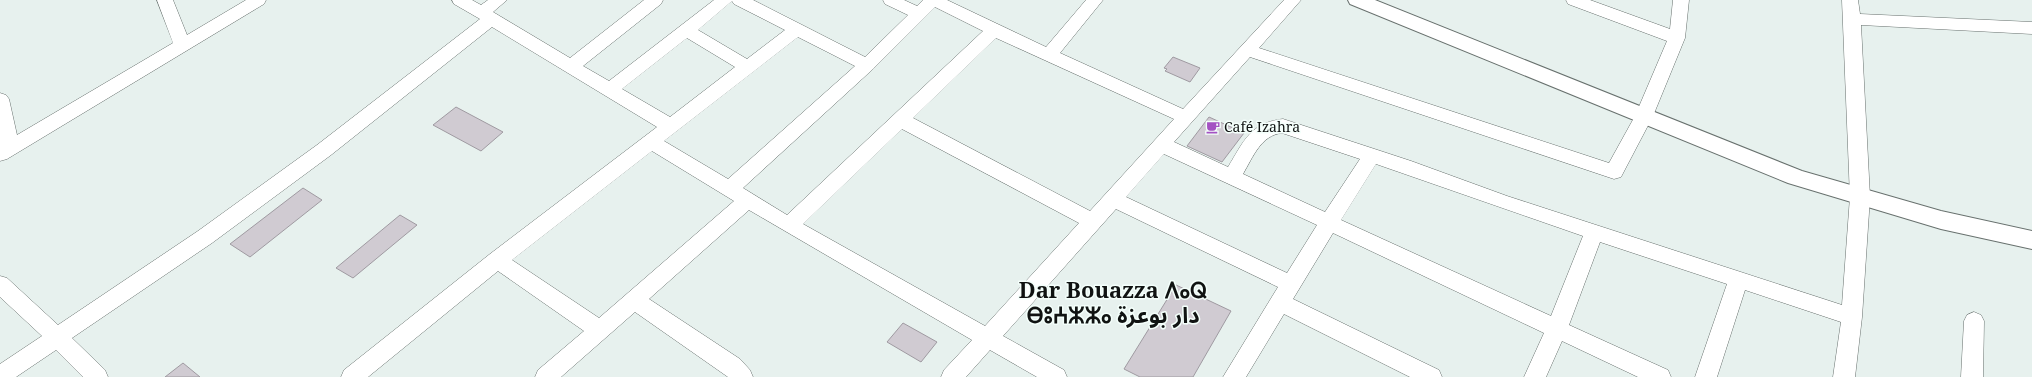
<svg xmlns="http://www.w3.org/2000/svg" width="2032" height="377" viewBox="0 0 2032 377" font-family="'Noto Serif','Noto Sans Arabic','Noto Sans Tifinagh',serif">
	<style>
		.building { fill: #d0cbd2; stroke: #9f9aa1 }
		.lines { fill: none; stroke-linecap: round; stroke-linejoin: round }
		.minor-casing { stroke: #68716e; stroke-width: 1 }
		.tertiary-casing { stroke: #68716e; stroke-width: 2 }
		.minor { fill: #fff; fill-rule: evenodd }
		.tertiary { fill: #fff; fill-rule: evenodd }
		.labels { text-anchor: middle; stroke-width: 3; stroke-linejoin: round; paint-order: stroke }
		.poi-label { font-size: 14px; fill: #101312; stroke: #f4fffb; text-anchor: start }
		.town-label { font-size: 22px; font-weight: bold; fill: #101312; stroke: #f4fffb }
	</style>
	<rect width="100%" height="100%" fill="#e7f1ee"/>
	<!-- building -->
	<path class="building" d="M 1173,57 L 1200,68 L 1190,82 L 1165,71 L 1167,69 L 1164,68 Z
		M 456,107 L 503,132 L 481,151 L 433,125 Z
		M 1209,117 L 1244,133 L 1222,162 L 1187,146 Z
		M 303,188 L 322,200 L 250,257 L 230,244 Z
		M 400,215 L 417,225 L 353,278 L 336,268 Z
		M 1176,285 L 1231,311 L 1193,377 L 1140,377 L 1124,369 Z
		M 903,323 L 937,342 L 921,362 L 887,342 Z
		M 183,363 L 200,377 L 165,377 Z"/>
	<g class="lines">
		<!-- minor casing -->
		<g class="minor-casing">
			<path id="minor" d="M 157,0 L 173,0 L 187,35 L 246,0 L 266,0 L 264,4 L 7,159 L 0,161 L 0,93 L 6,95 L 9,99 L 17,135 L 173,43 Z
				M 452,0 L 472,0 L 481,5 L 488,0 L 507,0 L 493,12 L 570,58 L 644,0 L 663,0 L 661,4 L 583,66 L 609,81 L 714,0 L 753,0 L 865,57 L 908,15 L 885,4 L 883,0 L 904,0 L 917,6 L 923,0 L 947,0 L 1046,47 L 1086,0 L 1103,0 L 1060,53 L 1183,109 L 1284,0 L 1301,0 L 1259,48 L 1609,163 L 1635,116 L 1667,41 L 1568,4 L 1566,0 L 1590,0 L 1670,29 L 1673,0 L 1689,0 L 1685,38 L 1653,116 L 1621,177 L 1614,179 L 1250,57 L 1174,142 L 1228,167 C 1244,141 1250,123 1283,119 L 1411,161 L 1507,196 L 1842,305 L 1850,197 L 1842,0 L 1858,0 L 1860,14 L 2032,22 L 2032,34 L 1861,25 L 1870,197 L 1862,317 L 1855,377 L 1833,377 L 1841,322 L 1745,290 L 1717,377 L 1695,377 L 1727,284 L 1600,242 L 1569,325 L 1668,370 L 1671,377 L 1638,377 L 1562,341 L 1546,377 L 1524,377 L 1544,333 L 1333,233 L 1293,299 L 1439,370 L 1442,377 L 1410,377 L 1284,314 L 1246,377 L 1223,377 L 1278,287 L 1116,209 L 1003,336 L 1064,370 L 1067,377 L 1037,377 L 990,350 L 966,377 L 941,377 L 944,370 L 972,340 L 749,210 L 649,299 L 740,359 L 750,370 L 753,377 L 728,377 L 635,312 L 561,377 L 535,377 L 538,370 L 584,331 L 498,271 L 368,377 L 341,377 L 344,370 L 490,254 L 657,127 L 492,27 L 331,155 L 212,243 L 72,338 L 105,370 L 108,377 L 83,377 L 56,350 L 16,377 L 0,377 L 0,364 L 42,336 L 0,297 L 0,276 L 7,278 L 58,325 L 198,231 L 317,145 L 480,19 L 454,4 ZM 732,1 L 734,4 L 785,30 L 747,59 L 698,30 ZM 935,7 L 983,31 L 787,215 L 743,188 L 873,69 ZM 798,37 L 855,66 L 728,179 L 664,141 ZM 687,38 L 735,67 L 670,117 L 622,89 ZM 996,38 L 1174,119 L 1090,211 L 913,118 ZM 902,129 L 1079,223 L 985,326 L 803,224 ZM 1282,133 L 1360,159 L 1325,212 L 1243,174 C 1253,157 1261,135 1282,133 ZM 652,151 L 734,201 L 599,318 L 512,260 ZM 1164,154 L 1317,225 L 1287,273 L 1126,197 ZM 1376,164 L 1583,236 L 1551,316 L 1341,220 Z
				M 1974,312 L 1981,315 L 1984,321 L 1983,377 L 1961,377 L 1964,321 L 1967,315 Z"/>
		</g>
		<!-- tertiary casing -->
		<g class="tertiary-casing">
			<path id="tertiary" d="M 1348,0 L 1375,0 L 1802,171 L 1941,211 L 2032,231 L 2032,249 L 1941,229 L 1788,183 L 1350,4 Z"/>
		</g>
		<!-- minor -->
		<use href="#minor" class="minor"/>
		<!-- tertiary -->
		<use href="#tertiary" class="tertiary"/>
	</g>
	<!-- icons -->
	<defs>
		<g id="cafe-bare" transform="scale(1.08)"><path d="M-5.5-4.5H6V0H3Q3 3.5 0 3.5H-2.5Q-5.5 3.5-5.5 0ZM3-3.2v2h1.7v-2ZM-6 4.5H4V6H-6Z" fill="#a452c2" stroke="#f4fffb" stroke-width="2.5" paint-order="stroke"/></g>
	</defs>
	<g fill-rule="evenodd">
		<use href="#cafe-bare" x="1213" y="127"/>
	</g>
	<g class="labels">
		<!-- poi labels -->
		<g class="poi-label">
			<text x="1224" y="132">Café Izahra</text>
		</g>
		<!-- town labels -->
		<g class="town-label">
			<text x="1113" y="298">Dar Bouazza ⴷⴰⵕ<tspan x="1113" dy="25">ⴱⵓⵄⵣⵣⴰ دار بوعزة</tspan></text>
		</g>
	</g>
</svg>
